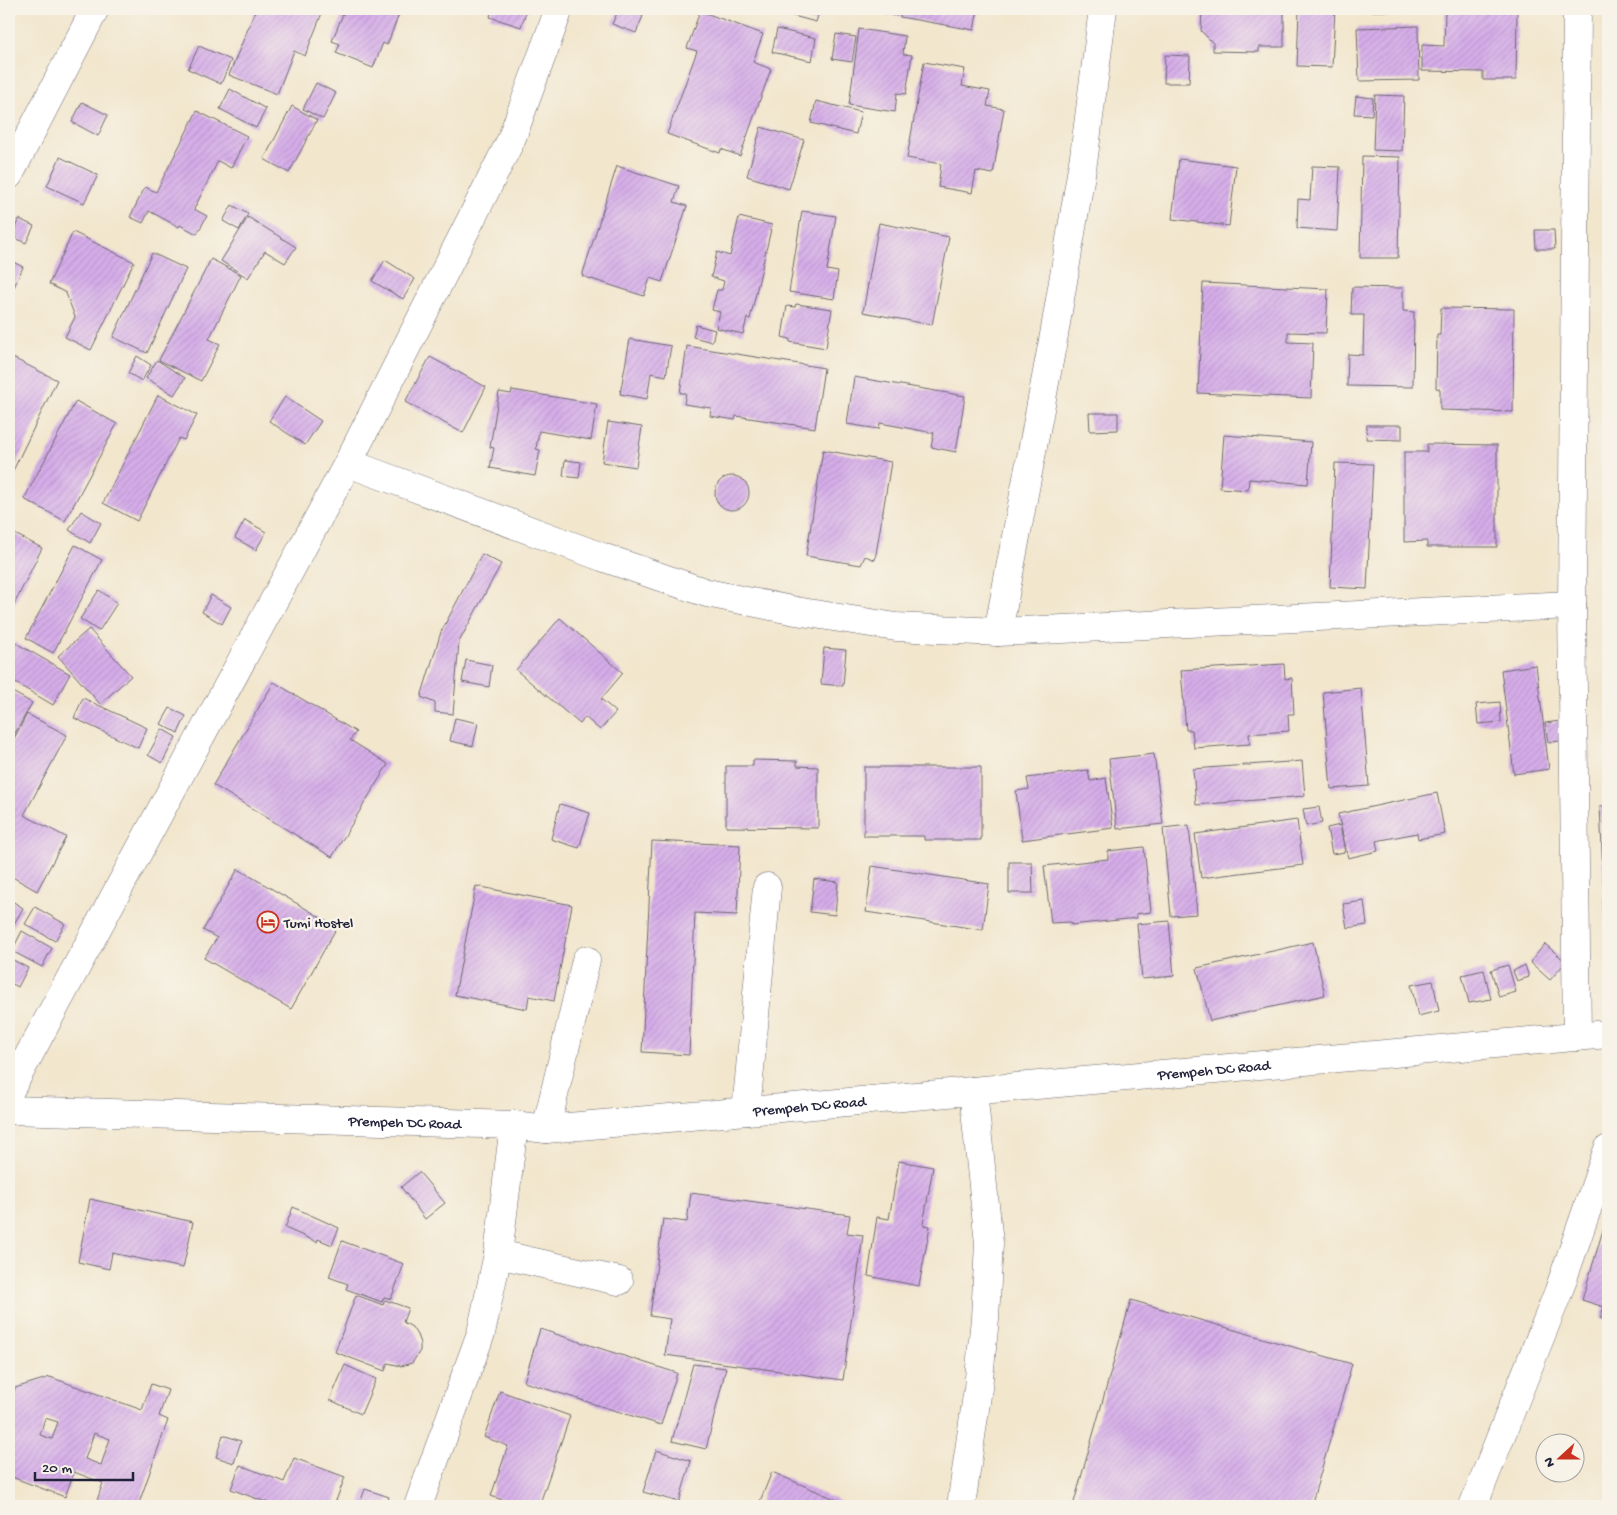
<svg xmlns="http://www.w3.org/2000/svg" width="1617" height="1515" viewBox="0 0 1617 1515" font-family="'Gochi Hand',sans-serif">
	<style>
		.building { fill: url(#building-hatch); fill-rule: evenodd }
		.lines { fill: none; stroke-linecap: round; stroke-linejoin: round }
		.minor-casing { stroke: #6b676e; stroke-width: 29 }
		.minor { stroke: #fff; stroke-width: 28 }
		.labels { text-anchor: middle; stroke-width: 5; stroke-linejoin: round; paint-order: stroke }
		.poi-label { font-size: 15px; fill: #22223b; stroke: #f7f3e8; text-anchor: start }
		.street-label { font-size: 15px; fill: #22223b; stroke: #f7f3e8 }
	</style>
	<defs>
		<pattern id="building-hatch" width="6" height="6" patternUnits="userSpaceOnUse" patternTransform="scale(1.25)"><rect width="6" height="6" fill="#d6ade9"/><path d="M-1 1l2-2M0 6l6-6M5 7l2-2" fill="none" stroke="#b795c9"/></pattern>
	</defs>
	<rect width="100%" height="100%" fill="#f7f3e8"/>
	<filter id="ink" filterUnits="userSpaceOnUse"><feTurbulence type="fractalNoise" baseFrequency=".02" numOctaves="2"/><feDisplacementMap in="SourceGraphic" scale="10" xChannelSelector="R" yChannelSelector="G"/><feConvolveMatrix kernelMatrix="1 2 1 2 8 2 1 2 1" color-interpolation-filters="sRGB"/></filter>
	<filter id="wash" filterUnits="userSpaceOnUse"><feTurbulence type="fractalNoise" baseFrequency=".0096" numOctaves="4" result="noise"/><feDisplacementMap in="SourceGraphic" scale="20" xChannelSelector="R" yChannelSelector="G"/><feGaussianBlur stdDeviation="1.12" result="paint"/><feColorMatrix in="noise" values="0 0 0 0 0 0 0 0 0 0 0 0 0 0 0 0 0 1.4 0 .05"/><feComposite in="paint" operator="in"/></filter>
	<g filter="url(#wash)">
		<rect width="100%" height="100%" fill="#f2e6cd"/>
		<g id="blocks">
			<!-- building -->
			<path class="building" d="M 256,9 L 312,9 L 322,13 L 305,56 L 294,51 L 277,94 L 229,75 Z
				M 345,9 L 401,9 L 387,45 L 383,43 L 373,68 L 336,53 L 340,44 L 332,41 Z
				M 492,9 L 527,9 L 521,27 L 490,17 Z
				M 619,9 L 626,9 L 643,16 L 636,33 L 612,24 Z
				M 767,9 L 820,9 L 816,22 Z
				M 862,9 L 898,9 L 897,16 Z
				M 901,9 L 978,9 L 974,30 L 900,17 Z
				M 1202,9 L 1284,9 L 1284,47 L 1259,47 L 1259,52 L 1213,51 L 1213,43 L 1201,31 Z
				M 1299,9 L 1335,9 L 1332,67 L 1297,66 Z
				M 1364,9 L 1401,9 L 1401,11 L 1364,11 Z
				M 1445,9 L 1517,9 L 1516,80 L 1483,80 L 1483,72 L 1422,71 L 1422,45 L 1444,46 Z
				M 700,11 L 763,34 L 753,62 L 771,69 L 740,156 L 721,149 L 720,153 L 667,134 L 697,51 L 687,48 Z
				M 1418,26 L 1419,80 L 1359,81 L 1357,28 Z
				M 777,29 L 816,38 L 812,61 L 772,52 Z
				M 859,29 L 905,36 L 903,54 L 912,55 L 906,94 L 897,93 L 895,112 L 849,105 Z
				M 836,34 L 856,37 L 852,62 L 832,59 Z
				M 199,46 L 231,60 L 221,84 L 188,69 Z
				M 1165,55 L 1190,56 L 1189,83 L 1164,83 Z
				M 924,62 L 965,69 L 962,86 L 990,91 L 987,106 L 1004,109 L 993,174 L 976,171 L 972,193 L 938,187 L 941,164 L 907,158 Z
				M 316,83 L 336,93 L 323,119 L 303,109 Z
				M 230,89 L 266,109 L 256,128 L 220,109 Z
				M 1375,95 L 1404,96 L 1402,151 L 1373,150 Z
				M 1356,96 L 1373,98 L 1372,115 L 1354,114 Z
				M 816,101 L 861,112 L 856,134 L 811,123 Z
				M 82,102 L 108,115 L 98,136 L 72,122 Z
				M 292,106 L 317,120 L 289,173 L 264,159 Z
				M 197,111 L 247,136 L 231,168 L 218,161 L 194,209 L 207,216 L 197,234 L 180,225 L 179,227 L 149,211 L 143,223 L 130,217 L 145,187 L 156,192 Z
				M 761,127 L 804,140 L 789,189 L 747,176 Z
				M 1362,156 L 1400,157 L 1398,258 L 1360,258 Z
				M 60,157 L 98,175 L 84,203 L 47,186 Z
				M 1179,159 L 1236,166 L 1229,226 L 1172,219 Z
				M 617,166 L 679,186 L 674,202 L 687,206 L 662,282 L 650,278 L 644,296 L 582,276 Z
				M 1312,166 L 1340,167 L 1337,231 L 1297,228 L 1298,199 L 1310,200 Z
				M 232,205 L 248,214 L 239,230 L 223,221 Z
				M 802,211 L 836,216 L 827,270 L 838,272 L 834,299 L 789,292 Z
				M 248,217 L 296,247 L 285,263 L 265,251 L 248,278 L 221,261 Z
				M 739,217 L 772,225 L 750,319 L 747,318 L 743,334 L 716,328 L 720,312 L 712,310 L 717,290 L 722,290 L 724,281 L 711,277 L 717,252 L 730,256 Z
				M 19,219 L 34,226 L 26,243 L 11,236 Z
				M 879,223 L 949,237 L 932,325 L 863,312 Z
				M 1535,230 L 1554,230 L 1555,249 L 1536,249 Z
				M 73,232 L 134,262 L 91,350 L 65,337 L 75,317 L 66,293 L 49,284 Z
				M 152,253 L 186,269 L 147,353 L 113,337 Z
				M 211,259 L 241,275 L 209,339 L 220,344 L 201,381 L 159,360 Z
				M 9,260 L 23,267 L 14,287 L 9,284 Z
				M 385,260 L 415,279 L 403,299 L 372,281 Z
				M 1203,283 L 1328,289 L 1326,333 L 1288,332 L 1288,342 L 1313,343 L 1311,398 L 1198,393 Z
				M 1352,287 L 1403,288 L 1403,311 L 1414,312 L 1413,387 L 1347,386 L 1348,354 L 1363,355 L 1364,315 L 1351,315 Z
				M 796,304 L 832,309 L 826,348 L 790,342 L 790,339 L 782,337 L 787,306 L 795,307 Z
				M 1441,308 L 1514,309 L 1513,412 L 1440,410 L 1440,389 L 1436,388 L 1437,335 L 1440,335 Z
				M 696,325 L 715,330 L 712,342 L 693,337 Z
				M 630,339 L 671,346 L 666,376 L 651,373 L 647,399 L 620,394 Z
				M 687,346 L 824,368 L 815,428 L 736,416 L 735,420 L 710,416 L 711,408 L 684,404 L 686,393 L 680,393 Z
				M 9,356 L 57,380 L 9,479 Z
				M 137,356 L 151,365 L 142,381 L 128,373 Z
				M 430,357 L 486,387 L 463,433 L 405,402 Z
				M 157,360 L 185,378 L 174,395 L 146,378 Z
				M 854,377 L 965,396 L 956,452 L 931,447 L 934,433 L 880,423 L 879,429 L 847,424 Z
				M 512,390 L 597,404 L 591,440 L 539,431 L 536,449 L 540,450 L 535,476 L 490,468 L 494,448 L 490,447 L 499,392 L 511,394 Z
				M 158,395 L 197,415 L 184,440 L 179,438 L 137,521 L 103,503 Z
				M 285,397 L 321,421 L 305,445 L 269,421 Z
				M 76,401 L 117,424 L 65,521 L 24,499 Z
				M 1089,413 L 1118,413 L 1118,430 L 1090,431 Z
				M 608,422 L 642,427 L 636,467 L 602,462 Z
				M 1367,425 L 1402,425 L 1402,440 L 1366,439 Z
				M 1224,435 L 1311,442 L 1308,484 L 1249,479 L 1248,490 L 1220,488 Z
				M 1427,444 L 1497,445 L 1497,547 L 1427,547 L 1427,541 L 1404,542 L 1404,452 L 1427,452 Z
				M 823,450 L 891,462 L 875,560 L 865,556 L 861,565 L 806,556 Z
				M 565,460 L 581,462 L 579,478 L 563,476 Z
				M 1335,463 L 1373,464 L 1367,589 L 1330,587 Z
				M715 493a17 17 0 1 1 34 0a17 17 0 1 1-34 0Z
				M 1606,480 L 1608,480 L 1608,519 L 1605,519 Z
				M 81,511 L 101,523 L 90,543 L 69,530 Z
				M 245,520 L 266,532 L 256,550 L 235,538 Z
				M 9,531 L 42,548 L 9,615 Z
				M 75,545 L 102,560 L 53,653 L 26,638 Z
				M 482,554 L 501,564 L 459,642 L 453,714 L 435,712 L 435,703 L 421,697 L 441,632 Z
				M 99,590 L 117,603 L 99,631 L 80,619 Z
				M 211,595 L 231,607 L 222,624 L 202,612 Z
				M 560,618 L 623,673 L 601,699 L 616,712 L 600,730 L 585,717 L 580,724 L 516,670 Z
				M 89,629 L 131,676 L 100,704 L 58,656 Z
				M 14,642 L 70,674 L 53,705 L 9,679 L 9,651 Z
				M 824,648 L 846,650 L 843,686 L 821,684 Z
				M 466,660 L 492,665 L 489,687 L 462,682 Z
				M 1284,664 L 1285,679 L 1292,678 L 1294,714 L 1288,714 L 1289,731 L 1249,734 L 1250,744 L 1194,748 L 1192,730 L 1186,730 L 1181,670 Z
				M 1536,665 L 1549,769 L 1514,774 L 1501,670 Z
				M 274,682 L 356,732 L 350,740 L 388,764 L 332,857 L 213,785 Z
				M 1361,688 L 1369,786 L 1331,789 L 1323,692 Z
				M 9,690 L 32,703 L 9,744 Z
				M 83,698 L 147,728 L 138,748 L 74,718 Z
				M 1500,702 L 1501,722 L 1478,724 L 1476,704 Z
				M 170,708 L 186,716 L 178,733 L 161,724 Z
				M 27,714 L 67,735 L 24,815 L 66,837 L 37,891 L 9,875 L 9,748 Z
				M 455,718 L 478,723 L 473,746 L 450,741 Z
				M 1560,721 L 1562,741 L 1548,742 L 1545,723 Z
				M 162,729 L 176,737 L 162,763 L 148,755 Z
				M 1154,754 L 1163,824 L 1117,829 L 1109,759 Z
				M 753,760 L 797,761 L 797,766 L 818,767 L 818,828 L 726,827 L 726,766 L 753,766 Z
				M 1302,761 L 1305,796 L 1196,805 L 1193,769 Z
				M 864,767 L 981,767 L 981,840 L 924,840 L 924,836 L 864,836 Z
				M 1088,770 L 1090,781 L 1106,778 L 1113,828 L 1022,840 L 1016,791 L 1029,789 L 1027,778 Z
				M 1437,793 L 1445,834 L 1418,839 L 1417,833 L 1376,841 L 1378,851 L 1348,858 L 1338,814 Z
				M 560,804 L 590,813 L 579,848 L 551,839 Z
				M 1600,806 L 1608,806 L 1608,914 L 1605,914 Z
				M 1319,807 L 1322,823 L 1306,826 L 1303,809 Z
				M 1297,820 L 1303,865 L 1201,878 L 1195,834 Z
				M 1189,825 L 1197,914 L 1171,916 L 1163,828 Z
				M 1340,825 L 1345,852 L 1332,854 L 1327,828 Z
				M 652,841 L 740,845 L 737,915 L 695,913 L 689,1055 L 642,1052 Z
				M 1144,847 L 1151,912 L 1136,914 L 1137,918 L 1071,925 L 1071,922 L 1051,923 L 1044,866 L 1108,859 L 1108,851 Z
				M 1009,862 L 1032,862 L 1033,893 L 1009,893 Z
				M 872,866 L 989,884 L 983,930 L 866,912 Z
				M 238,869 L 337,927 L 291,1009 L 204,958 L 217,938 L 203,930 Z
				M 814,879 L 838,882 L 835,915 L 810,912 Z
				M 476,886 L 572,905 L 554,1001 L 529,996 L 527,1009 L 455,995 Z
				M 9,899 L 23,908 L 9,933 Z
				M 1364,901 L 1367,925 L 1347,928 L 1343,904 Z
				M 35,907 L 65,924 L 55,941 L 25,924 Z
				M 1169,921 L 1174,976 L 1142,979 L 1137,924 Z
				M 22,931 L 52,948 L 42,967 L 12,951 Z
				M 1313,942 L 1325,995 L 1210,1021 L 1197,968 Z
				M 1545,944 L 1566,962 L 1550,980 L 1530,962 Z
				M 13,960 L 28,968 L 18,987 L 9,982 L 9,969 Z
				M 1508,965 L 1516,992 L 1499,997 L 1491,970 Z
				M 1525,965 L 1529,977 L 1517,981 L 1513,971 Z
				M 1484,970 L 1491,999 L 1469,1003 L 1462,975 Z
				M 1433,981 L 1439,1011 L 1418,1016 L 1411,985 Z
				M 899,1161 L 933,1167 L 923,1225 L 930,1226 L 919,1286 L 868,1276 L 877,1217 L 889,1219 Z
				M 419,1172 L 445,1203 L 425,1219 L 401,1187 Z
				M 691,1193 L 850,1215 L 847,1233 L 863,1235 L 843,1380 L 665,1355 L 670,1319 L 650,1316 L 663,1219 L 687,1222 Z
				M 90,1199 L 193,1222 L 183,1268 L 112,1253 L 109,1269 L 78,1262 Z
				M 293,1207 L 339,1228 L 332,1245 L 318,1239 L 317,1242 L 285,1228 Z
				M 1603,1230 L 1608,1232 L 1608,1321 L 1600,1318 L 1604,1307 L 1582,1300 Z
				M 342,1241 L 404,1264 L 391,1299 L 384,1297 L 382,1302 L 346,1289 L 348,1284 L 329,1277 Z
				M 356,1295 L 383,1305 L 385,1300 L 408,1308 L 403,1322 L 412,1327 L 417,1335 L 420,1343 L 420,1351 L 412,1363 L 401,1366 L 388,1363 L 385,1371 L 335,1352 Z
				M 1131,1300 L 1352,1364 L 1311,1506 L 1073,1506 Z
				M 540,1329 L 677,1373 L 661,1425 L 524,1382 Z
				M 693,1364 L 726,1368 L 706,1449 L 672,1441 Z
				M 345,1365 L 376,1379 L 361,1414 L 330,1400 Z
				M 50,1377 L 142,1410 L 151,1384 L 168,1390 L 159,1416 L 168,1420 L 138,1506 L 95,1506 L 103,1483 L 74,1472 L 65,1497 L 9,1476 L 9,1391 L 13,1393 L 15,1388 ZM 45,1418 L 58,1422 L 52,1439 L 40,1435 ZM 94,1433 L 110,1439 L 101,1465 L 85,1459 Z
				M 500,1391 L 570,1416 L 539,1506 L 520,1506 L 491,1496 L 508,1446 L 484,1437 Z
				M 223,1435 L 241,1441 L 234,1463 L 216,1457 Z
				M 656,1450 L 691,1461 L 679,1502 L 643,1492 Z
				M 294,1458 L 345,1477 L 334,1506 L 276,1506 L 231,1489 L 240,1465 L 284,1482 Z
				M 772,1472 L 851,1506 L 758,1506 Z
				M 365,1489 L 389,1497 L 386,1506 L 359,1506 Z"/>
		</g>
	</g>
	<g filter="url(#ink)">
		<use href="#blocks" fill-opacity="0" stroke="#6b676e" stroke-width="1"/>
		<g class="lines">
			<!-- minor casing -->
			<g class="minor-casing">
				<g id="minor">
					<path d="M 1577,9 L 1572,605 L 1577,1037"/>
					<path d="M 9,175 L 95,9"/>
					<path d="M 348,463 L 602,557 L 707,593 L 796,611 L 896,627 L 998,632 L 1572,605"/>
					<path d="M 998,632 L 1054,335 L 1084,156 L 1103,9"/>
					<path d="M 9,1092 L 348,463 L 511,140 L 559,9"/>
					<path id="s1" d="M 9,1110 L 514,1125 L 546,1129 L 1608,1034"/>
					<path d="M 746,1111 L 767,887"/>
					<path d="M 546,1129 L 586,960"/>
					<path d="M 498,1254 L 619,1281"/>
					<path d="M 418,1506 L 481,1333 L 498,1254 L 514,1125"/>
					<path d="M 961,1506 L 978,1388 L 985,1318 L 989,1243 L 973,1091"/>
					<path d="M 1473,1506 L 1558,1293 L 1608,1149"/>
				</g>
			</g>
			<!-- minor -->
			<use href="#minor" class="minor"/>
		</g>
	</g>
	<!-- icons -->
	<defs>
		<g id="hotel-ring" transform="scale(1.125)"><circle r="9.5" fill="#f7f3e8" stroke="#c8321e" stroke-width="1.5"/><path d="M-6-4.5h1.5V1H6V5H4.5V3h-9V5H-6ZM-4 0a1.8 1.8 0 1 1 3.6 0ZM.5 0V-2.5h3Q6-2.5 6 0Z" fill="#c8321e"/></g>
	</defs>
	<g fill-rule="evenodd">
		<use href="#hotel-ring" x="268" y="922"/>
	</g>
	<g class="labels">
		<!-- poi labels -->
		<g class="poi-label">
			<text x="284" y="927">Tumi Hostel</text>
		</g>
		<!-- street labels -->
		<g class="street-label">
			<text dy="5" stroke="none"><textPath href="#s1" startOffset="1208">Prempeh DC Road</textPath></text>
			<text dy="5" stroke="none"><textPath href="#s1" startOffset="802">Prempeh DC Road</textPath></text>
			<text dy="5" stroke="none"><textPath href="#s1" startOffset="396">Prempeh DC Road</textPath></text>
		</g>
	</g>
	<!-- margin -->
	<rect width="1617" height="1515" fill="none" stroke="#f7f3e8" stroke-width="30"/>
	<!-- north arrow -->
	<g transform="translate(1560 1458) rotate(249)"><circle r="24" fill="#f7f3e8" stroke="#a29fa3"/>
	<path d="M0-4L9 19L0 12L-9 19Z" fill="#c8321e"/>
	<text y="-8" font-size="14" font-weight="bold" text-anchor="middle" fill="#22223b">N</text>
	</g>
	<!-- scale -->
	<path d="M35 1472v8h98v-8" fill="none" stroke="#22223b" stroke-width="2.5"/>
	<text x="42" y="1472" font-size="15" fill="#22223b" stroke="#f7f3e8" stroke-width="4" paint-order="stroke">20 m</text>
</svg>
